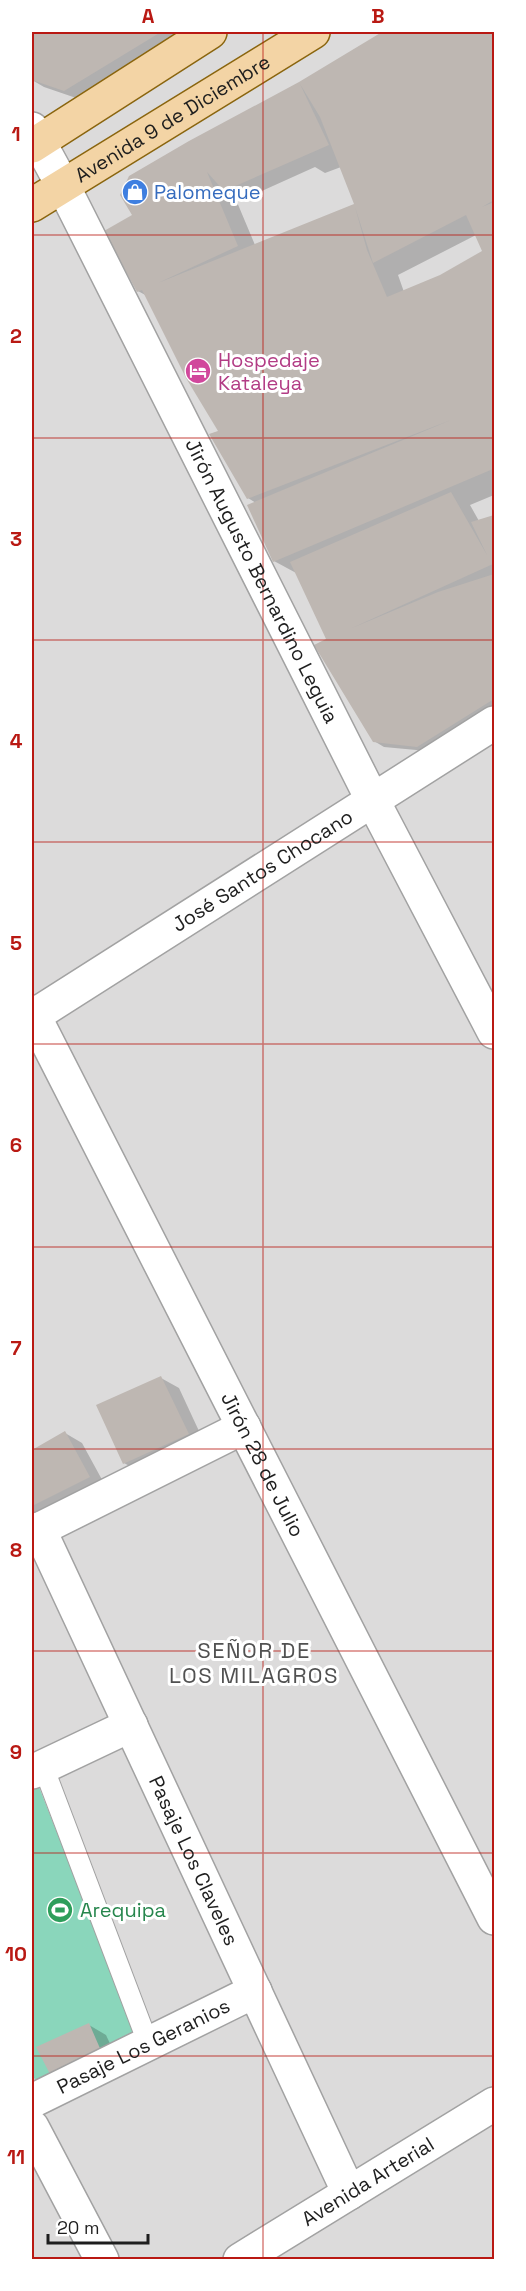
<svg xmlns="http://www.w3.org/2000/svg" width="526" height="2291" viewBox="0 0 526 2291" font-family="'Space Grotesk',sans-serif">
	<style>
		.residential { fill: #dcdbdb }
		.pitch { fill: #8ad6bb }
		.shadow { fill: #0003; fill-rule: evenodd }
		.building { fill: #beb7b2; fill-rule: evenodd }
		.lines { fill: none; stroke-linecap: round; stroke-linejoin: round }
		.service-casing { stroke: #a2a2a2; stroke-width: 22 }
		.minor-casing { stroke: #a2a2a2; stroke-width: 36 }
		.primary-casing { stroke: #8a650e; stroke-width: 36 }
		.service { stroke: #fff; stroke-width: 20 }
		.minor { stroke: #fff; stroke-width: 33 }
		.primary { stroke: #f3d4a5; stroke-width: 33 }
		.grid { fill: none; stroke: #b91913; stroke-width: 1.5; stroke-opacity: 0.55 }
		.labels { text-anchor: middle; stroke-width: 6; stroke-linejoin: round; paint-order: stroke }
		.street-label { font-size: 20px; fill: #1e1e1e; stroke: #fff }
		.shop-label { font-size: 20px; fill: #366cbe; stroke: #fff; text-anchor: start }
		.hotel-label { font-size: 20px; fill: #b23c85; stroke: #fff; text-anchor: start }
		.leisure-label { font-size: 20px; fill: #27864d; stroke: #fff; text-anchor: start }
		.quarter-label { font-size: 22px; letter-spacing: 1.5px; fill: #515151; stroke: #fff }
		.neatline { fill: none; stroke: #b91913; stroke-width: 2 }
		.grid-label { font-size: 20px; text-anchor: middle; font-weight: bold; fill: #b91913 }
	</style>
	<rect width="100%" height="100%" fill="#eeebe5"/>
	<!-- residential -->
	<path class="residential" d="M 32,32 L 494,32 L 494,2259 L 32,2259 Z"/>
	<!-- pitch -->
	<path class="pitch" d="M 37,1782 L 137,2036 L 43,2082 L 33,2078 L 32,2074 L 32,1785 Z"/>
	<!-- shadow -->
	<path class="shadow" d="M 32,32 L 203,32 L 82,100 L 44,87 L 32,80 Z
		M 385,32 L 494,32 L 494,495 L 470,505 L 479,521 L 494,517 L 494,709 L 427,751 L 384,747 L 374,741 L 330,640 L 298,574 L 274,561 L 256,503 L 248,498 L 220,431 L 147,296 L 138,291 L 134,215 L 189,142 L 301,82 ZM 315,167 L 325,173 L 341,167 L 356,204 L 255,245 L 234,195 L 242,200 ZM 476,235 L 484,251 L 441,276 L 404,292 L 398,275 Z
		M 161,1378 L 179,1388 L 205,1444 L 142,1473 L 124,1463 Z
		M 65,1433 L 82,1443 L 106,1487 L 42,1519 L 32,1513 L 32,1452 Z
		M 89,2025 L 106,2035 L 119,2063 L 38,2047 Z"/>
	<!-- building -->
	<path class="building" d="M 32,32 L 161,32 L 64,91 L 32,80 Z
		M 382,32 L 494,32 L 494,200 L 482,207 L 494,202 L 494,472 L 493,469 L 273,562 L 247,505 L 451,420 L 247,499 L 209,434 L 218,431 L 186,378 L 142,290 L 137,292 L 104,231 L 132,215 L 120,195 L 129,176 L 189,141 L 299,82 ZM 300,84 L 320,117 L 354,204 L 158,283 L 238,246 L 207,172 L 224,191 L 329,145 ZM 355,207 L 373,263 L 466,215 L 482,251 L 440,275 L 387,297 L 367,250 Z
		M 451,492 L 487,555 L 471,522 L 494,515 L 494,568 L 493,564 L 352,628 L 438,592 L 494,574 L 494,699 L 417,747 L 373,742 L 314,645 L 326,639 L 290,562 Z
		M 161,1376 L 189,1434 L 123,1464 L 96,1405 Z
		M 65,1431 L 90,1477 L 32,1506 L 32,1450 Z
		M 89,2023 L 102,2053 L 51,2076 L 36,2047 Z"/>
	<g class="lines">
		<!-- service casing -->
		<g class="service-casing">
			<path id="service" d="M 43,1766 L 148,2043"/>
		</g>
		<!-- minor casing -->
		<g class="minor-casing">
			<g id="minor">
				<path id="s1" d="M 32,129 L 63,186 L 373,801 L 494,1032"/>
				<path id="s2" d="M 32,1012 L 494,1918"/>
				<path id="s3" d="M 32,1017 L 494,723"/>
				<path id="s4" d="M 39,1529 L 349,2193"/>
				<path d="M 32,1533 L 244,1427"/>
				<path d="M 32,1772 L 131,1725"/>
				<path id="s5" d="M 32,2101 L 255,1991"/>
				<path d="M 32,2127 L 102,2260"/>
				<path id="s6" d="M 240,2260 L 494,2104"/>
			</g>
		</g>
		<!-- primary casing -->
		<g class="primary-casing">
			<g id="primary">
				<path d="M 32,146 L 210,32"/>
				<path id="s7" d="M 32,205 L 313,32"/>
			</g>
		</g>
		<!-- service -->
		<use href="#service" class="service"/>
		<!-- minor -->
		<use href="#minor" class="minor"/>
		<!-- primary -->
		<use href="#primary" class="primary"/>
	</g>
	<!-- grid -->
	<path class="grid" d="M 263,32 L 263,2260M 32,235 L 494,235M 32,438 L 494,438M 32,640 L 494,640M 32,842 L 494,842M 32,1044 L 494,1044M 32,1247 L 494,1247M 32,1449 L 494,1449M 32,1651 L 494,1651M 32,1853 L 494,1853M 32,2056 L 494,2056"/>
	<!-- icons -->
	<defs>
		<g id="shop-disc" transform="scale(1.35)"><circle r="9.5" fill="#3f7fe0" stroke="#fff"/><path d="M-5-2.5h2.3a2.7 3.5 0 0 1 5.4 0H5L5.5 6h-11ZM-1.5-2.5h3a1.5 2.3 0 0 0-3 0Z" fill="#fff"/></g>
		<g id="hotel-disc" transform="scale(1.35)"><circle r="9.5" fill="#d1479c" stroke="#fff"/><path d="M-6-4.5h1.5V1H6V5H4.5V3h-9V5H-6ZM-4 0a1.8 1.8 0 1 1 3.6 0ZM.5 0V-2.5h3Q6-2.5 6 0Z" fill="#fff"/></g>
		<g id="stadium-disc" transform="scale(1.35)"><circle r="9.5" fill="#2e9e5b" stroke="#fff"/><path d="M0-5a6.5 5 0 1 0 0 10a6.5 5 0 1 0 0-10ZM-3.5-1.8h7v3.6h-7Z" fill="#fff"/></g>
	</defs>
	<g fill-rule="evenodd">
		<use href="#shop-disc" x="135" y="192"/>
		<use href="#hotel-disc" x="198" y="371"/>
		<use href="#stadium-disc" x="60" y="1910"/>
	</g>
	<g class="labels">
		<!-- street labels -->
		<g class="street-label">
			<text dy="7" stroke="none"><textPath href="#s7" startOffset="165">Avenida 9 de Diciembre</textPath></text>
			<text dy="7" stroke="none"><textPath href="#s1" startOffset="507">Jirón Augusto Bernardino Leguia</textPath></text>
			<text dy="7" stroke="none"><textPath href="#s3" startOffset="273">José Santos Chocano</textPath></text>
			<text dy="7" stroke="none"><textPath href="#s2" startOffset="508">Jirón 28 de Julio</textPath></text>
			<text dy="7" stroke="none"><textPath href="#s4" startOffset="366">Pasaje Los Claveles</textPath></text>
			<text dy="7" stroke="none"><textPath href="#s5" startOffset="124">Pasaje Los Geranios</textPath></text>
			<text dy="7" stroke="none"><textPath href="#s6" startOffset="150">Avenida Arterial</textPath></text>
		</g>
		<!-- shop labels -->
		<g class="shop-label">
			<text x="154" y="199">Palomeque</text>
		</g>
		<!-- hotel labels -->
		<g class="hotel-label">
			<text x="218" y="367">Hospedaje<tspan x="218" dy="23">Kataleya</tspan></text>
		</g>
		<!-- leisure labels -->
		<g class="leisure-label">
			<text x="80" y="1917">Arequipa</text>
		</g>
		<!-- quarter labels -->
		<g class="quarter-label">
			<text x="254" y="1658">SEÑOR DE<tspan x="254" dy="25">LOS MILAGROS</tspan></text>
		</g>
	</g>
	<!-- border -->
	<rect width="526" height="2291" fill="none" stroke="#ffffff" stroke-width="66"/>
	<!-- scale -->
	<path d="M48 2234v9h100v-9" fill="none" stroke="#1e1e1e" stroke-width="3"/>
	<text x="57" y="2234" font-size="18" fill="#1e1e1e" stroke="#ffffff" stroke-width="4.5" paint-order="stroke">20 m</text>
	<rect x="33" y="33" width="460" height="2225" class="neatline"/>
	<g class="grid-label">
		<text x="148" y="23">A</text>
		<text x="378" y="23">B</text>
		<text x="16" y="141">1</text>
		<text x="16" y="343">2</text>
		<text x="16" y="546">3</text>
		<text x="16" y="748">4</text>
		<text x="16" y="950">5</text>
		<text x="16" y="1152">6</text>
		<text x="16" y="1355">7</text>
		<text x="16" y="1557">8</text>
		<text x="16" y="1759">9</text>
		<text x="16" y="1961">10</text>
		<text x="16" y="2164">11</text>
	</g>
</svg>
